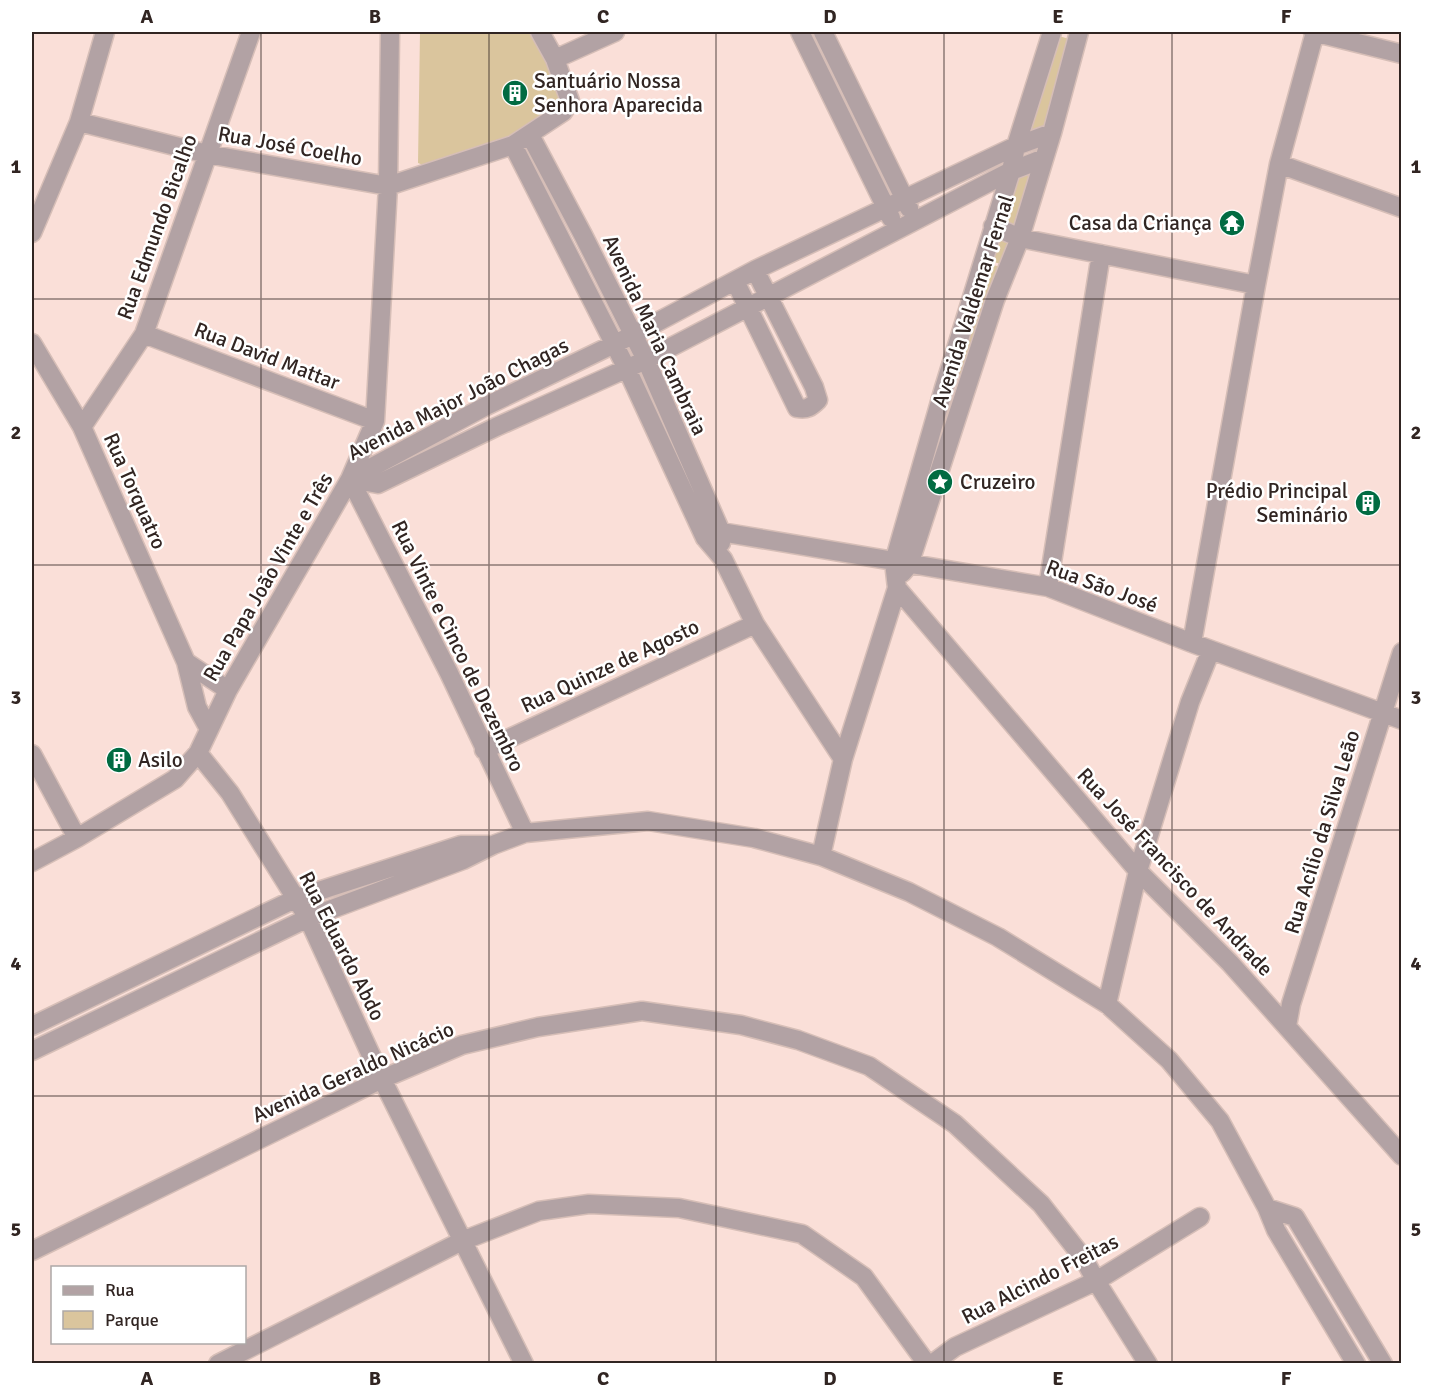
<svg xmlns="http://www.w3.org/2000/svg" width="1433" height="1395" viewBox="0 0 1433 1395" font-family="Signika,sans-serif">
	<style>
		.green { fill: #dac59d }
		.lines { fill: none; stroke-linecap: round; stroke-linejoin: round }
		.minor-casing { stroke: #d6beb7; stroke-width: 21 }
		.minor { stroke: #b2a2a4; stroke-width: 18 }
		.grid { fill: none; stroke: #312522; stroke-width: 1.5; stroke-opacity: 0.55 }
		.labels { text-anchor: middle; stroke-width: 5; stroke-linejoin: round; paint-order: stroke }
		.poi-label { font-size: 21px; fill: #312522; stroke: #fff; text-anchor: start }
		.street-label { font-size: 21px; fill: #312522; stroke: #fff }
		.neatline { fill: none; stroke: #312522; stroke-width: 2 }
		.grid-label { font-size: 20px; text-anchor: middle; font-weight: bold; fill: #312522 }
	</style>
	<rect width="100%" height="100%" fill="#fadfd8"/>
	<!-- green -->
	<path class="green" d="M 420,32 L 535,32 L 564,105 L 514,141 L 428,167 L 418,163 Z
		M 1052,34 L 1076,41 L 1050,128 L 1022,139 Z
		M 1031,170 L 1001,264 L 986,260 L 1009,181 Z
		M 985,263 L 1001,267 L 966,378 L 953,371 Z"/>
	<g class="lines">
		<!-- minor casing -->
		<g class="minor-casing">
			<path id="minor" d="M 800,32 L 891,218
				M 823,32 L 909,208
				M 1313,32 L 1402,54
				M 555,59 L 615,32
				M 79,122 L 207,154 L 388,186 L 513,145 L 563,112 L 570,101 L 555,59 L 540,32
				M 530,135 L 583,235 L 646,360 L 721,532 L 721,543
				M 513,145 L 627,369 L 705,538 L 723,559 L 755,624 L 843,759
				M 1279,164 L 1402,208
				M 993,226 L 1020,238 L 1256,285
				M 32,233 L 79,122 L 105,32
				M 735,281 L 797,408 C 807,410 811,407 818,400 L 814,387 L 755,270
				M 144,334 L 375,421
				M 32,343 L 82,427 L 186,662 L 197,707 L 209,729
				M 82,427 L 144,334 L 251,32
				M 350,479 L 486,406 L 633,335 L 755,270 L 1016,146 L 1052,133
				M 350,479 L 378,484 L 496,427 L 646,360 L 1011,171 L 1042,159
				M 350,479 L 449,673 L 525,833
				M 705,538 L 721,532 L 1048,587 L 1192,643 L 1402,720
				M 902,573 L 909,565 L 995,300 L 1020,238 L 1052,133 L 1079,32
				M 1048,587 L 1101,254
				M 897,588 L 1138,871 L 1230,963 L 1402,1156
				M 1192,643 L 1256,285 L 1279,164 L 1315,32
				M 186,662 L 228,690
				M 484,750 L 755,624
				M 198,753 L 230,793 L 308,918 L 382,1079 L 524,1364
				M 32,754 L 77,838
				M 821,856 L 843,759 L 897,588 L 894,562 L 944,388 L 1011,171 L 1016,146 L 1052,32
				M 32,862 L 77,838 L 175,779 L 198,753 L 228,690 L 350,479 L 375,421 L 388,186 L 390,32
				M 1107,1004 L 1138,871 L 1190,702 L 1211,650
				M 32,1026 L 297,898 L 461,845 L 488,845
				M 1287,1026 L 1291,1004 L 1402,652
				M 32,1051 L 308,918 L 463,860 L 493,845 L 525,833 L 648,821 L 754,838 L 821,856 L 909,892 L 998,937 L 1107,1004 L 1169,1060 L 1220,1121 L 1267,1208 L 1276,1230 L 1356,1364
				M 1267,1208 L 1295,1217 L 1383,1364
				M 32,1251 L 382,1079 L 462,1045 L 538,1027 L 642,1011 L 741,1025 L 798,1040 L 869,1066 L 955,1124 L 1041,1204 L 1084,1259 L 1096,1281 L 1148,1364
				M 218,1364 L 462,1241 L 539,1211 L 589,1204 L 679,1208 L 802,1234 L 864,1277 L 927,1364
				M 932,1364 L 955,1347 L 1096,1281 L 1200,1217"/>
		</g>
		<!-- minor -->
		<use href="#minor" class="minor"/>
	</g>
	<!-- grid -->
	<path class="grid" d="M 261,32 L 261,1364M 489,32 L 489,1364M 716,32 L 716,1364M 944,32 L 944,1364M 1172,32 L 1172,1364M 32,299 L 1402,299M 32,565 L 1402,565M 32,830 L 1402,830M 32,1096 L 1402,1096"/>
	<!-- icons -->
	<defs>
		<g id="building-disc" transform="scale(1.35)"><circle r="9.5" fill="#016b42" stroke="#fff"/><path d="M-4-6H4V6H1V3H-1V6H-4ZM-2.5-4.3h1.7v1.8h-1.7ZM.8-4.3h1.7v1.8H.8ZM-2.5-1h1.7V.8h-1.7ZM.8-1h1.7V.8H.8Z" fill="#fff"/></g>
		<g id="temple-disc" transform="scale(1.35)"><circle r="9.5" fill="#016b42" stroke="#fff"/><path d="M0-6L5-2H3V0L6.5 2.5H4V6H1.5V3h-3V6H-4V2.5H-6.5L-3 0V-2H-5Z" fill="#fff"/></g>
		<g id="sight-disc" transform="scale(1.35)"><circle r="9.5" fill="#016b42" stroke="#fff"/><path d="M0-6L1.8-2.2L6-1.7L2.9 1.2L3.7 5.4L0 3.3L-3.7 5.4L-2.9 1.2L-6-1.7L-1.8-2.2Z" fill="#fff"/></g>
	</defs>
	<g fill-rule="evenodd">
		<use href="#building-disc" x="515" y="93"/>
		<use href="#temple-disc" x="1232" y="223"/>
		<use href="#sight-disc" x="940" y="482"/>
		<use href="#building-disc" x="1368" y="503"/>
		<use href="#building-disc" x="119" y="760"/>
	</g>
	<g class="labels">
		<!-- poi labels -->
		<g class="poi-label">
			<text x="534" y="88">Santuário Nossa<tspan x="534" dy="24">Senhora Aparecida</tspan></text>
			<text x="1212" y="230" text-anchor="end">Casa da Criança</text>
			<text x="960" y="489">Cruzeiro</text>
			<text x="1348" y="498" text-anchor="end">Prédio Principal<tspan x="1348" dy="24">Seminário</tspan></text>
			<text x="138" y="767">Asilo</text>
		</g>
		<!-- street labels -->
		<g class="street-label">
			<text transform="translate(290 146) rotate(10)" y="7">Rua José Coelho</text>
			<text transform="translate(157 227) rotate(-70)" y="7">Rua Edmundo Bicalho</text>
			<text transform="translate(973 301) rotate(-72)" y="7">Avenida Valdemar Fernal</text>
			<text transform="translate(655 335) rotate(65)" y="7">Avenida Maria Cambraia</text>
			<text transform="translate(267 356) rotate(21)" y="7">Rua David Mattar</text>
			<text transform="translate(458 399) rotate(-27)" y="7">Avenida Major João Chagas</text>
			<text transform="translate(135 491) rotate(66)" y="7">Rua Torquatro</text>
			<text transform="translate(268 577) rotate(-60)" y="7">Rua Papa João Vinte e Três</text>
			<text transform="translate(1102 586) rotate(20)" y="7">Rua São José</text>
			<text transform="translate(458 646) rotate(64)" y="7">Rua Vinte e Cinco de Dezembro</text>
			<text transform="translate(610 666) rotate(-25)" y="7">Rua Quinze de Agosto</text>
			<text transform="translate(1322 832) rotate(-73)" y="7">Rua Acílio da Silva Leão</text>
			<text transform="translate(1175 872) rotate(47)" y="7">Rua José Francisco de Andrade</text>
			<text transform="translate(342 946) rotate(63)" y="7">Rua Eduardo Abdo</text>
			<text transform="translate(353 1072) rotate(-24)" y="7">Avenida Geraldo Nicácio</text>
			<text transform="translate(1040 1279) rotate(-27)" y="7">Rua Alcindo Freitas</text>
		</g>
	</g>
	<!-- border -->
	<rect width="1433" height="1395" fill="none" stroke="#ffffff" stroke-width="66"/>
	<!-- legend -->
	<rect x="51" y="1266" width="195" height="78" fill="#ffffff" stroke="#ada8a7" stroke-width="1.5"/>
	<rect x="63" y="1286" width="30" height="9" fill="#b2a2a4" stroke="#ada8a7" stroke-width="1.5"/>
	<text x="105" y="1296" font-size="18" fill="#312522">Rua</text>
	<rect x="63" y="1311" width="30" height="18" fill="#dac59d" stroke="#ada8a7" stroke-width="1.5"/>
	<text x="105" y="1326" font-size="18" fill="#312522">Parque</text>
	<rect x="33" y="33" width="1367" height="1329" class="neatline"/>
	<g class="grid-label">
		<text x="147" y="23">A</text>
		<text x="375" y="23">B</text>
		<text x="603" y="23">C</text>
		<text x="830" y="23">D</text>
		<text x="1058" y="23">E</text>
		<text x="1286" y="23">F</text>
		<text x="16" y="173">1</text>
		<text x="1416" y="173">1</text>
		<text x="16" y="439">2</text>
		<text x="1416" y="439">2</text>
		<text x="16" y="704">3</text>
		<text x="1416" y="704">3</text>
		<text x="16" y="970">4</text>
		<text x="1416" y="970">4</text>
		<text x="16" y="1236">5</text>
		<text x="1416" y="1236">5</text>
		<text x="147" y="1385">A</text>
		<text x="375" y="1385">B</text>
		<text x="603" y="1385">C</text>
		<text x="830" y="1385">D</text>
		<text x="1058" y="1385">E</text>
		<text x="1286" y="1385">F</text>
	</g>
</svg>
